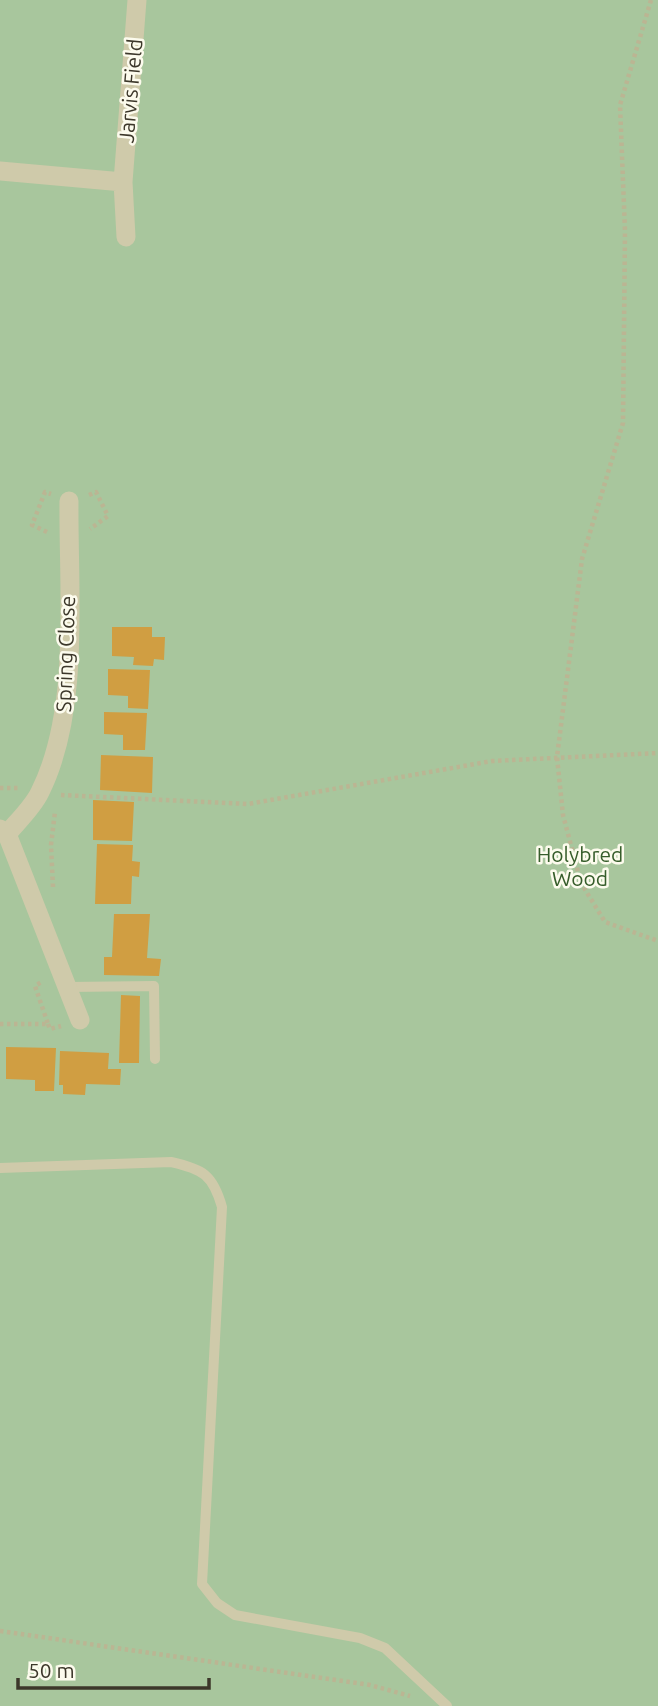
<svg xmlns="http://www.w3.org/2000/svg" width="658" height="1706" viewBox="0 0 658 1706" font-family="Ubuntu,sans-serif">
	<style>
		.green { fill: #a8c69d }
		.building { fill: #d09e42 }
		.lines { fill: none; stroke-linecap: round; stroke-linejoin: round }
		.path { stroke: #bbb593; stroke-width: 4.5; stroke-dasharray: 3.5 3.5; stroke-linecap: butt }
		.service { stroke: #cfcaaa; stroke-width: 10 }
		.minor { stroke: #cfcaaa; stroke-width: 19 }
		.labels { text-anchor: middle; stroke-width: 5; stroke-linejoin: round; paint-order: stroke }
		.street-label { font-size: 21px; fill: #3c372a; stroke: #fcfbed }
		.park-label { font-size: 21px; fill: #365d2b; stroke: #fcfbed }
	</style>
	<rect width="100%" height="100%" fill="#f5f4df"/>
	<!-- green -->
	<path class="green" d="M 0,0 L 658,0 L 658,1706 L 0,1706 Z"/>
	<!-- building -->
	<path class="building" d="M 112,627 L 152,627 L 152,637 L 165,637 L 164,660 L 154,659 L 153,666 L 133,665 L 134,657 L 112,656 Z
		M 108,669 L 150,670 L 148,709 L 128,708 L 128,696 L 108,695 Z
		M 104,712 L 147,713 L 145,750 L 123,750 L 123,735 L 104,734 Z
		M 101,755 L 153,757 L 152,793 L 100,790 Z
		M 93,800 L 134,802 L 132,841 L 93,840 Z
		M 97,844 L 133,845 L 132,861 L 140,862 L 139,877 L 132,876 L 131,904 L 95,904 Z
		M 114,914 L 150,914 L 147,958 L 161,959 L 159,976 L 104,975 L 104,957 L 112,957 Z
		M 121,995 L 140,996 L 139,1063 L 119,1063 Z
		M 6,1047 L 56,1048 L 54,1091 L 35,1091 L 35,1080 L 6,1079 Z
		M 60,1051 L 109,1053 L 108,1069 L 121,1069 L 120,1085 L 86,1084 L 85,1095 L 63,1094 L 63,1085 L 59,1085 Z"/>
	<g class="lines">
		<!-- path -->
		<path class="path" d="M 651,0 L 620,105 L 625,231 L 623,423 L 582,559 L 557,757 L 563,815 L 581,883 L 605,922 L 658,941
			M 89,495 L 96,492 L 108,516 L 90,529
			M 47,532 L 32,525 L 45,492 L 51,494
			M 0,788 L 18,788
			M 61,795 L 248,804 L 492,761 L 658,753
			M 53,887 L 51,845 L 55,812
			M 0,1024 L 48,1024 L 35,986 L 43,981
			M 48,1024 L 50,1029 L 61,1026
			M 0,1631 L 370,1685 L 410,1696"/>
		<!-- service -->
		<path class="service" d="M 68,987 L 154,986 L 155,1059
			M 0,1168 L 171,1162 C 203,1169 213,1175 222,1207 L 202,1584 L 217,1603 L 235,1615 L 360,1638 L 385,1648 L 447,1706"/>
		<!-- minor -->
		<path class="minor" d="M 0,171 L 123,182 L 126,237
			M 123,182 L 137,0
			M 0,829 L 7,834 L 80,1020
			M 7,834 C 18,821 33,807 40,792 C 81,710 68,592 69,501"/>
	</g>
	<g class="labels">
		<!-- street labels -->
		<g class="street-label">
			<text transform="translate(131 91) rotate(-85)" y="7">Jarvis Field</text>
			<text transform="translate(66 654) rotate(-88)" y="7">Spring Close</text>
		</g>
		<!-- park labels -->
		<g class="park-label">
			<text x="580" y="862">Holybred<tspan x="580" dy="24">Wood</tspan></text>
		</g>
	</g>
	<!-- scale -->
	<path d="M18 1678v10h191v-10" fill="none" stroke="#3c372a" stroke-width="3.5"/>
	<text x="28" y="1678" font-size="21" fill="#3c372a" stroke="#fcfbed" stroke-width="5" paint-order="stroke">50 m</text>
</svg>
